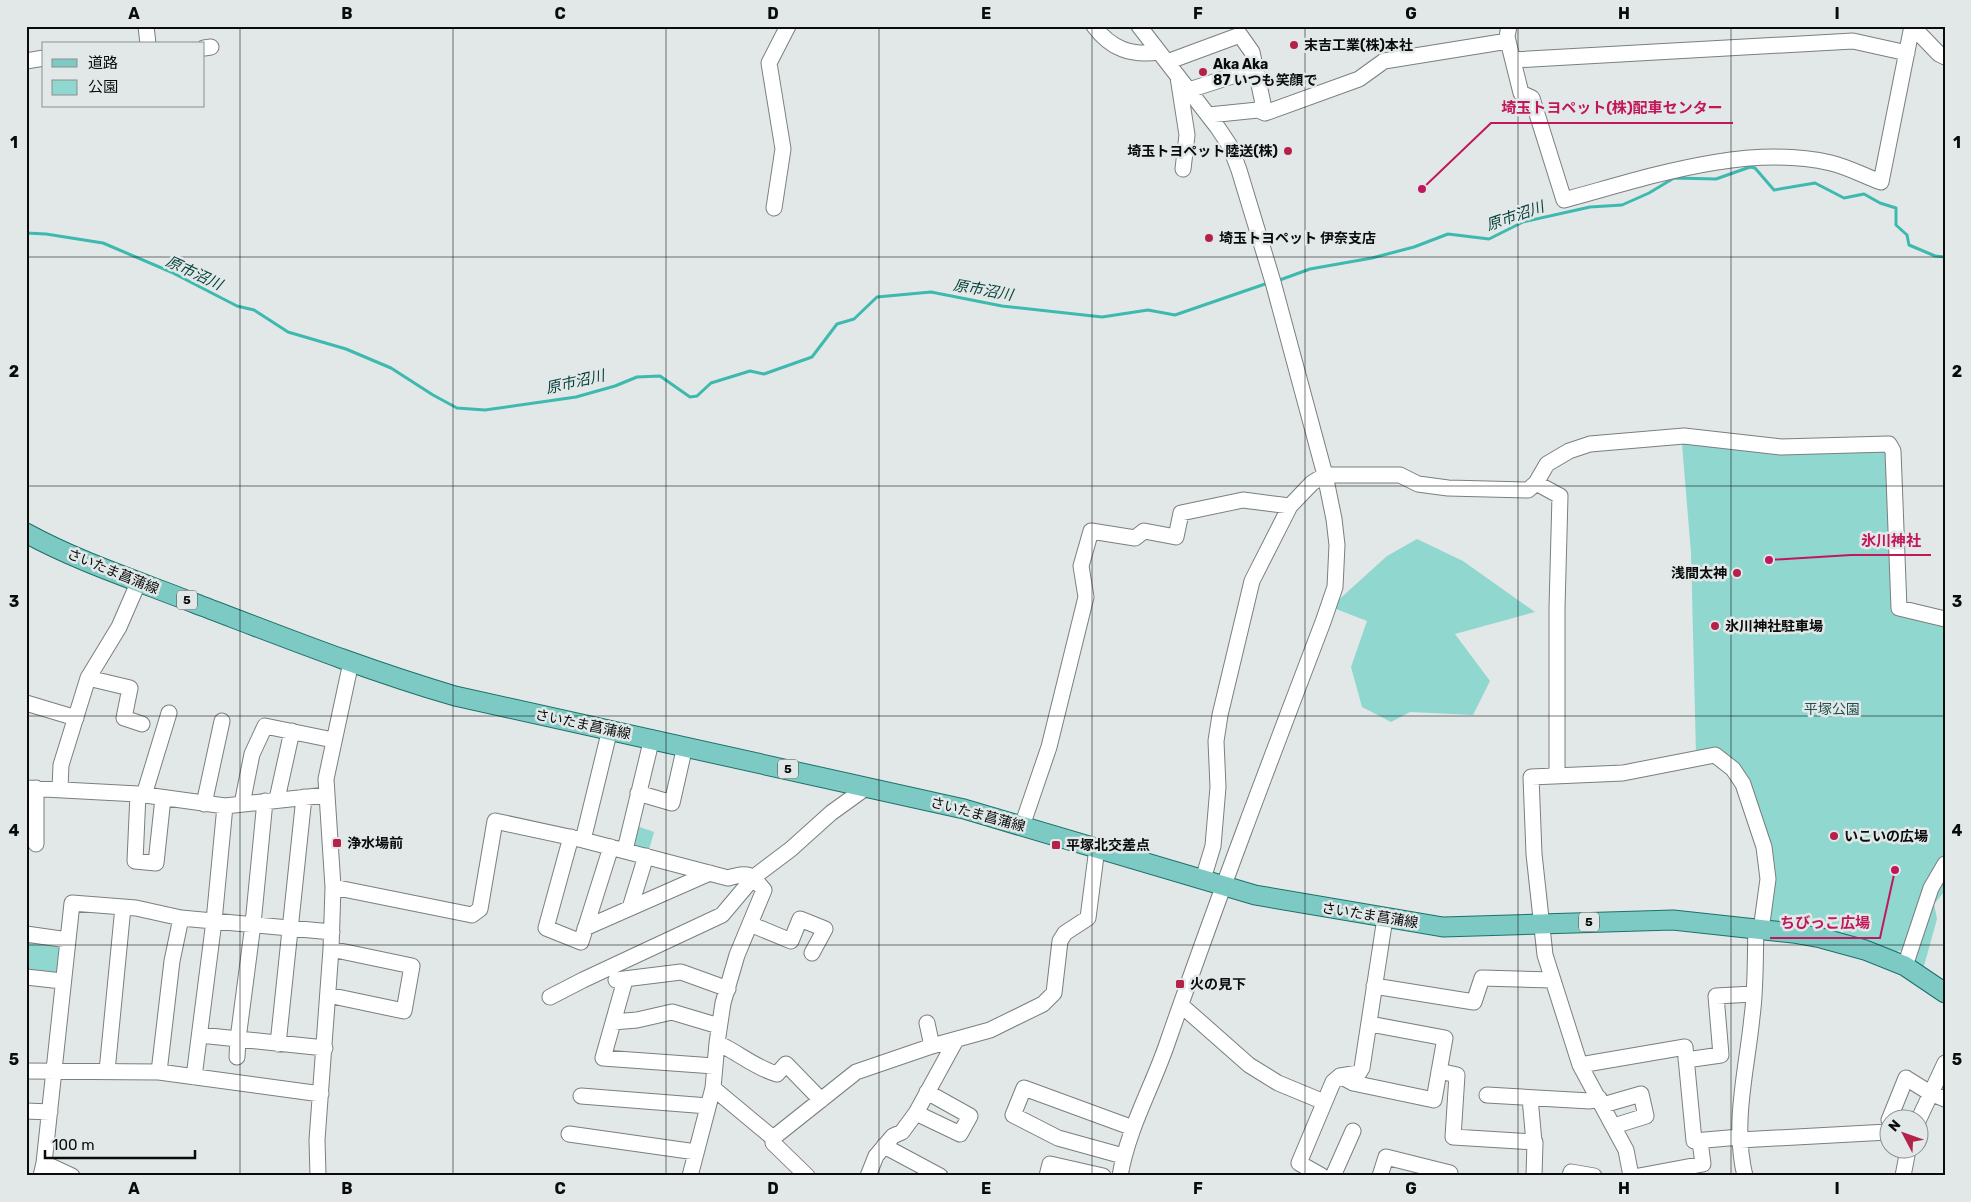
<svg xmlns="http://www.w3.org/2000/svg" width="1971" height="1202" viewBox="0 0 1971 1202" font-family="Rubik,'Noto Sans JP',sans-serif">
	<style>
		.green { fill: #90d7cf }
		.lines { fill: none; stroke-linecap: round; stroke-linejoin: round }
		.stream { stroke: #3eb9af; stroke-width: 3 }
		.minor-casing { stroke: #7a7f7f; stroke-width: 17 }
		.major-casing { stroke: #1d706a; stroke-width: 21 }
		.minor { stroke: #fff; stroke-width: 15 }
		.major { stroke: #7dcac4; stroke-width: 19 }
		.grid { fill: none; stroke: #0a0c0c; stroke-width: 1; stroke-opacity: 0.55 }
		.poi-dot { fill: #b42249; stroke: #e1e8e7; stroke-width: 2 }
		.labels { text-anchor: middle; stroke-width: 5; stroke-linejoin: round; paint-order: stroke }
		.shield { fill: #e1e8e7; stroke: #4a4e4e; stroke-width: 1 }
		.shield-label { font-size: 12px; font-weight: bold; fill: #0a0c0c }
		.poi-label { font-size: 14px; font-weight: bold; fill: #0a0c0c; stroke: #e1e8e7; text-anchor: start }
		.street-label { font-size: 14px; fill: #0a0c0c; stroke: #e1e8e7 }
		.park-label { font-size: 14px; fill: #1d504c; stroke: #e1e8e7 }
		.water-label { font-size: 15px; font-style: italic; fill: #033d39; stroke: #e1e8e7 }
		.leader { fill: none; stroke: #c2185b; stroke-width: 2 }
		.callout-dot { fill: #c2185b; stroke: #e1e8e7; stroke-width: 2 }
		.callout-label { font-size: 15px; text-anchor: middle; font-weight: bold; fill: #c2185b; stroke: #e1e8e7; stroke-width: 5; stroke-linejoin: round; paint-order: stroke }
		.neatline { fill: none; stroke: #0a0c0c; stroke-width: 2 }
		.grid-label { font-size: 16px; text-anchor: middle; font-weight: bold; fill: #0a0c0c }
	</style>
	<rect width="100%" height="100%" fill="#e1e8e7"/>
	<!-- green -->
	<path class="green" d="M 1686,439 L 1883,450 L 1889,455 L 1895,614 L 1945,625 L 1945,852 L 1925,883 L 1902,950 L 1894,953 L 1766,921 L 1772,879 L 1737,768 L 1696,754 L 1691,553 L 1682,444 Z
		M 1417,539 L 1463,561 L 1535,612 L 1455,634 L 1490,681 L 1473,715 L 1410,712 L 1391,722 L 1362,707 L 1351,667 L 1367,621 L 1336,609 L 1334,604 L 1387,556 Z
		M 634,825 L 654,832 L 648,853 L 631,848 Z
		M 1945,874 L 1945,891 L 1934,904 L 1937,919 L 1924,966 L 1917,963 L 1913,954 Z
		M 26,938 L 61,945 L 59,974 L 26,973 Z"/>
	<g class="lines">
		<!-- stream -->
		<path class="stream" d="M 26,233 L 46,234 L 103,243 L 171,272 L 237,306 L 254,310 L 288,332 L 346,349 L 391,368 L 433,395 L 457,408 L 485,410 L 576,397 L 615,386 L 637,377 L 660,376 L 690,397 L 697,396 L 711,383 L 750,371 L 764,374 L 812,357 L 837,324 L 854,319 L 877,297 L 931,292 L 1002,306 L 1102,317 L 1148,310 L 1175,315 L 1268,283
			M 1277,281 L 1310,269 L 1372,258 L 1414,247 L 1448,234 L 1489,239 L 1523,222 L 1590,207 L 1622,205 L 1649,193 L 1674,178 L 1716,179 L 1750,167 L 1755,168 L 1774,190 L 1815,183 L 1844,198 L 1864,194 L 1880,203 L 1896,208 L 1896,225 L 1907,235 L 1909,245 L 1935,256 L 1945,257"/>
		<!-- minor casing -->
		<g class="minor-casing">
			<path id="minor" d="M 146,26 L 148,44
				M 1094,26 C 1111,49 1131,56 1159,52
				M 1509,26 L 1507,37 L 1521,93 L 1532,98 L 1564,200 C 1646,178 1745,143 1831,163 C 1848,167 1864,176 1881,182 L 1912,26
				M 1912,26 L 1939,54 L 1945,57
				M 204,48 L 211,47
				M 1513,60 L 1853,41 L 1907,53
				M 26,61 L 44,58
				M 1167,62 L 1240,35 L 1252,52 L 1265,113
				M 1178,77 L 1187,135 L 1183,169
				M 1189,90 L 1254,69
				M 1209,115 L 1258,110 L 1265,113 L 1359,79 L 1384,61 L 1508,41
				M 774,208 L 783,149 L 769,63 L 788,26
				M 1536,483 L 1560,496 L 1557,608 L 1557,775
				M 88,678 L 130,688 L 124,718 L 142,724
				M 26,703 L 76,718
				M 26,788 L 138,794 L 225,806 L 327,795
				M 36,788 L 36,844
				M 60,788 L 61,765 L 88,678 L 119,627 L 139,581
				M 638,793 L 672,803 L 685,746
				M 138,794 L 135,861 L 156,863 L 163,798
				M 144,795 L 169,713
				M 277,799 L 292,731
				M 265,801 L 253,924 L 238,1039 L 325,1048
				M 204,804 L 222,721
				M 242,804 L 252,754 L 265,726 L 333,740
				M 1022,826 L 1049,747 L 1086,597 L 1081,566 L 1091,531 L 1135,538 L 1144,531 L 1176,537 L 1181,513 L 1243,500 L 1290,506
				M 571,837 L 546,928 L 581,942 L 611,847
				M 583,840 L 728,878 C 749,872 750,873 764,890 L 737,955 L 723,1003 L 717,1043 L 713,1088 L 690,1176
				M 625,850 L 652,738
				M 1203,879 L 1213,846 L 1218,787 L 1216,741 L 1220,715 L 1252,581 L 1290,506 L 1312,483 L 1325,475 L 1400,475 L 1418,484 L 1448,488 L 1528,490 L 1536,483 L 1547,464 L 1569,451 L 1590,444 L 1684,436 L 1781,447 L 1889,444 L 1893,451 L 1899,608 L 1945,619
				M 333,887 L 472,915 L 480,909 L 495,821 L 583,840 L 610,729
				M 630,908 L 646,856
				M 750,924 L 791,941 L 800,919 L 825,929 L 812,953
				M 585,928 L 710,873
				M 26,934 L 68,940
				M 1905,966 L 1931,888 L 1945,864
				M 26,977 L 62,981
				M 616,980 L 681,972 L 728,989
				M 625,980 L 603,1058 L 714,1066
				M 1374,986 L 1474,1002 L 1482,978 L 1552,980
				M 328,995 L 404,1011 L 412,966 L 331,949
				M 550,997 L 583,980 L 722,915 L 754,877 L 791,849 L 831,813 L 867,787
				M 1181,1005 L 1249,1065 L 1278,1083 L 1324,1102
				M 613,1022 L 637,1020 L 672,1012 L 719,1026
				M 927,1023 L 932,1046
				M 200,1035 L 238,1039 L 237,1057
				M 717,1043 C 738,1052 755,1068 777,1074 L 786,1064 L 821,1100
				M 278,1044 L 304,797
				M 1686,1060 L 1721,1055 L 1716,996 L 1753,994
				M 1580,1065 L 1685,1047 L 1694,1141 L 1740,1137
				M 26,1071 L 159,1072 L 321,1094
				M 107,1071 L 123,907
				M 1439,1071 L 1457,1075 L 1453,1137 L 1535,1142 L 1534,1176
				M 159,1072 L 172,961 L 181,918
				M 1340,1076 L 1353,1083 L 1434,1100 L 1445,1038 L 1370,1024
				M 194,1077 L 214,921 L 225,806
				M 713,1088 L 773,1138 L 773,1143 L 807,1176
				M 1487,1095 L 1590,1101 L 1599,1098
				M 581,1096 L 708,1106
				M 1530,1098 L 1534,1142
				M 1603,1105 L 1641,1094 L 1646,1116 L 1614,1126
				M 26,1111 L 50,1112
				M 916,1113 L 960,1134 L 970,1116 L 927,1092
				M 1889,1120 L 1906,1078 L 1930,1093 L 1945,1099
				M 1918,1121 L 1945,1063
				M 569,1134 L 696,1152
				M 773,1138 L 856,1072 L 932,1046 L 990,1030 L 1043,1004 L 1054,993 L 1060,941 L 1065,933 L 1088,918 L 1097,848
				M 1740,1140 L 1888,1132
				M 884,1146 L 940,1176
				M 1123,1156 L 1058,1138 L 1013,1115 L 1024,1088 L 1133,1128
				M 44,1163 L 72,1176
				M 41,1176 L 44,1163 L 72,903 L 136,908 L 181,918 L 332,932
				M 318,1176 L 317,1140 L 331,949 L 333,887 L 326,779 L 351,662
				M 868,1176 L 876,1156 L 893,1136 L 902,1132 L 916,1113 L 956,1040
				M 1047,1176 L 1050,1164 L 1103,1176
				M 1120,1176 C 1128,1128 1153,1086 1168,1041 C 1217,900 1270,761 1323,622 L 1335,587 L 1337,545 L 1334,519 L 1325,475 L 1273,282 L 1239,170 L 1230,146 L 1218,128 L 1139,26
				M 1322,1176 L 1299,1163 L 1333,1082 L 1340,1076 L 1359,1073 L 1362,1068 L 1385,918
				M 1333,1176 L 1353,1131
				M 1380,1176 L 1386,1157 L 1450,1173 L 1449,1176
				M 1570,1176 L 1571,1172 L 1594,1176
				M 1631,1176 L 1626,1150 L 1580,1065 L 1545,955 L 1534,854 L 1531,777 L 1623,773 L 1715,755 L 1733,769 L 1743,784 L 1764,847 L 1768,879 L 1761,930
				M 1639,1176 L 1703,1164 L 1700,1141
				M 1745,1176 C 1732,1123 1747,1069 1752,1017 C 1756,988 1755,958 1756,929
				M 1903,1176 L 1908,1150"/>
		</g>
		<!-- major casing -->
		<g class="major-casing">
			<path id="major" d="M 26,533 C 79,562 138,581 194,603 C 281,636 366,670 455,696 L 964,809 L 1255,895 L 1443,927 L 1673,920 L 1793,933 L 1821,938 L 1865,950 L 1905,966 L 1945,993"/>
		</g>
		<!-- minor -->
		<use href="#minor" class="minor"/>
		<!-- major -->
		<use href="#major" class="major"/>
	</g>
	<!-- grid -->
	<path class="grid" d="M 240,26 L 240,1176M 453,26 L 453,1176M 666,26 L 666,1176M 879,26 L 879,1176M 1092,26 L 1092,1176M 1305,26 L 1305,1176M 1518,26 L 1518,1176M 1731,26 L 1731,1176M 26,257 L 1945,257M 26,486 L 1945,486M 26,716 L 1945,716M 26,945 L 1945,945"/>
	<!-- markers -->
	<g class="poi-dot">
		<circle cx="1294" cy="45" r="5"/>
		<circle cx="1203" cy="72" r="5"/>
		<circle cx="1288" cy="151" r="5"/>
		<circle cx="1209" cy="238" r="5"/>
		<circle cx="1737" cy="573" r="5"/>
		<circle cx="1715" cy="626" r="5"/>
		<circle cx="1834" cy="836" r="5"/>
		<rect x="332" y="838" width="10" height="10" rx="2.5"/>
		<rect x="1051" y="840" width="10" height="10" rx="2.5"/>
		<rect x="1175" y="979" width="10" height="10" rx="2.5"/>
	</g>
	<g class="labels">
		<!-- shield labels -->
		<g class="shield">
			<rect x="177" y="590.5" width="20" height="19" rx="4"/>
			<rect x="778" y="759.5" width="20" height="19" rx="4"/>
			<rect x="1579" y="912.5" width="20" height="19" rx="4"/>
		</g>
		<g class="shield-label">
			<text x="187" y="604">5</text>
			<text x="788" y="773">5</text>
			<text x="1589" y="926">5</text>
		</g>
		<!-- poi labels -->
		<g class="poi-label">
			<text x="1304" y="50">末吉工業(株)本社</text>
			<text x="1213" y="69">Aka Aka<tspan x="1213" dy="16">87 いつも笑顔で</tspan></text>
			<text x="1278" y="156" text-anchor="end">埼玉トヨペット陸送(株)</text>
			<text x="1219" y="243">埼玉トヨペット 伊奈支店</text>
			<text x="1727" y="578" text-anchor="end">浅間太神</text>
			<text x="1725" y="631">氷川神社駐車場</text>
			<text x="1844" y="841">いこいの広場</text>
			<text x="347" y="848">浄水場前</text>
			<text x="1066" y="850">平塚北交差点</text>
			<text x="1190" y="989">火の見下</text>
		</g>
		<!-- street labels -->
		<g class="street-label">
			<text transform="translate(113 571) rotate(22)" y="5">さいたま菖蒲線</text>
			<text transform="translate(583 724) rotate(12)" y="5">さいたま菖蒲線</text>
			<text transform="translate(978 814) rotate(15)" y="5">さいたま菖蒲線</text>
			<text transform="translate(1370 915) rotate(9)" y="5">さいたま菖蒲線</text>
		</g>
		<!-- park labels -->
		<g class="park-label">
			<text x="1832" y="714">平塚公園</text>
		</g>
		<!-- water labels -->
		<g class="water-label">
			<text transform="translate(1515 216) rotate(-19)" y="5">原市沼川</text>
			<text transform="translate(194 273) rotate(25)" y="5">原市沼川</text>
			<text transform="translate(983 290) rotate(10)" y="5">原市沼川</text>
			<text transform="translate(575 382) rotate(-13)" y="5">原市沼川</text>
		</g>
	</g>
	<!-- callouts -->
	<path class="leader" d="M1422 189L1491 123H1733M1769 560L1851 555H1931M1895 870L1880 938H1770"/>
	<g class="callout-dot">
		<circle cx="1422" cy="189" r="5"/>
		<circle cx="1769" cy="560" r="5"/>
		<circle cx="1895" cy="870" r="5"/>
	</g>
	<g class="callout-label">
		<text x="1612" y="113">埼玉トヨペット(株)配車センター</text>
		<text x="1891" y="546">氷川神社</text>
		<text x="1825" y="928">ちびっこ広場</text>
	</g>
	<!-- border -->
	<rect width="1971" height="1202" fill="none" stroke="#e1e8e7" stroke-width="55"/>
	<!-- legend -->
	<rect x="42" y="42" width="162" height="65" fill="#e1e8e7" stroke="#8b908f"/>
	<rect x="52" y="59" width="25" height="8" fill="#7dcac4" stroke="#8b908f"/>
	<text x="88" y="68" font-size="15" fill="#0a0c0c">道路</text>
	<rect x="52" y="80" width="25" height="15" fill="#90d7cf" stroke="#8b908f"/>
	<text x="88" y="92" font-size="15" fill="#0a0c0c">公園</text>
	<!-- north arrow -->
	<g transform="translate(1904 1134) rotate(311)"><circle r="24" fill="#e1e8e7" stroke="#8b908f"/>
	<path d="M0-4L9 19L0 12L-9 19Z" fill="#b42249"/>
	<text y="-8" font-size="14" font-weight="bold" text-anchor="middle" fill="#0a0c0c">N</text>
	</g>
	<!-- scale -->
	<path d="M45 1150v8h150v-8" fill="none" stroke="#0a0c0c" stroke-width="2.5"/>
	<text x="52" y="1150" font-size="15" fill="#0a0c0c" stroke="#e1e8e7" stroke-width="4" paint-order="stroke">100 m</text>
	<rect x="28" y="28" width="1916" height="1146" class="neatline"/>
	<g class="grid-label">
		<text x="134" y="19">A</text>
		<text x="347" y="19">B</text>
		<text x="560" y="19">C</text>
		<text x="773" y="19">D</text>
		<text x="986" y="19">E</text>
		<text x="1198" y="19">F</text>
		<text x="1411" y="19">G</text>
		<text x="1624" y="19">H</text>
		<text x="1837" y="19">I</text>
		<text x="14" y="148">1</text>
		<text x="1957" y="148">1</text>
		<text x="14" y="377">2</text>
		<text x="1957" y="377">2</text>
		<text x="14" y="607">3</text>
		<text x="1957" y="607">3</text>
		<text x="14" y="836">4</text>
		<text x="1957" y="836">4</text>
		<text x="14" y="1065">5</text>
		<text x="1957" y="1065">5</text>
		<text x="134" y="1194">A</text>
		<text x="347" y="1194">B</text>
		<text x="560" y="1194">C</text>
		<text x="773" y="1194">D</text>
		<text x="986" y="1194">E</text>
		<text x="1198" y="1194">F</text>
		<text x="1411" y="1194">G</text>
		<text x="1624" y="1194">H</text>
		<text x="1837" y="1194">I</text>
	</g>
</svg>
